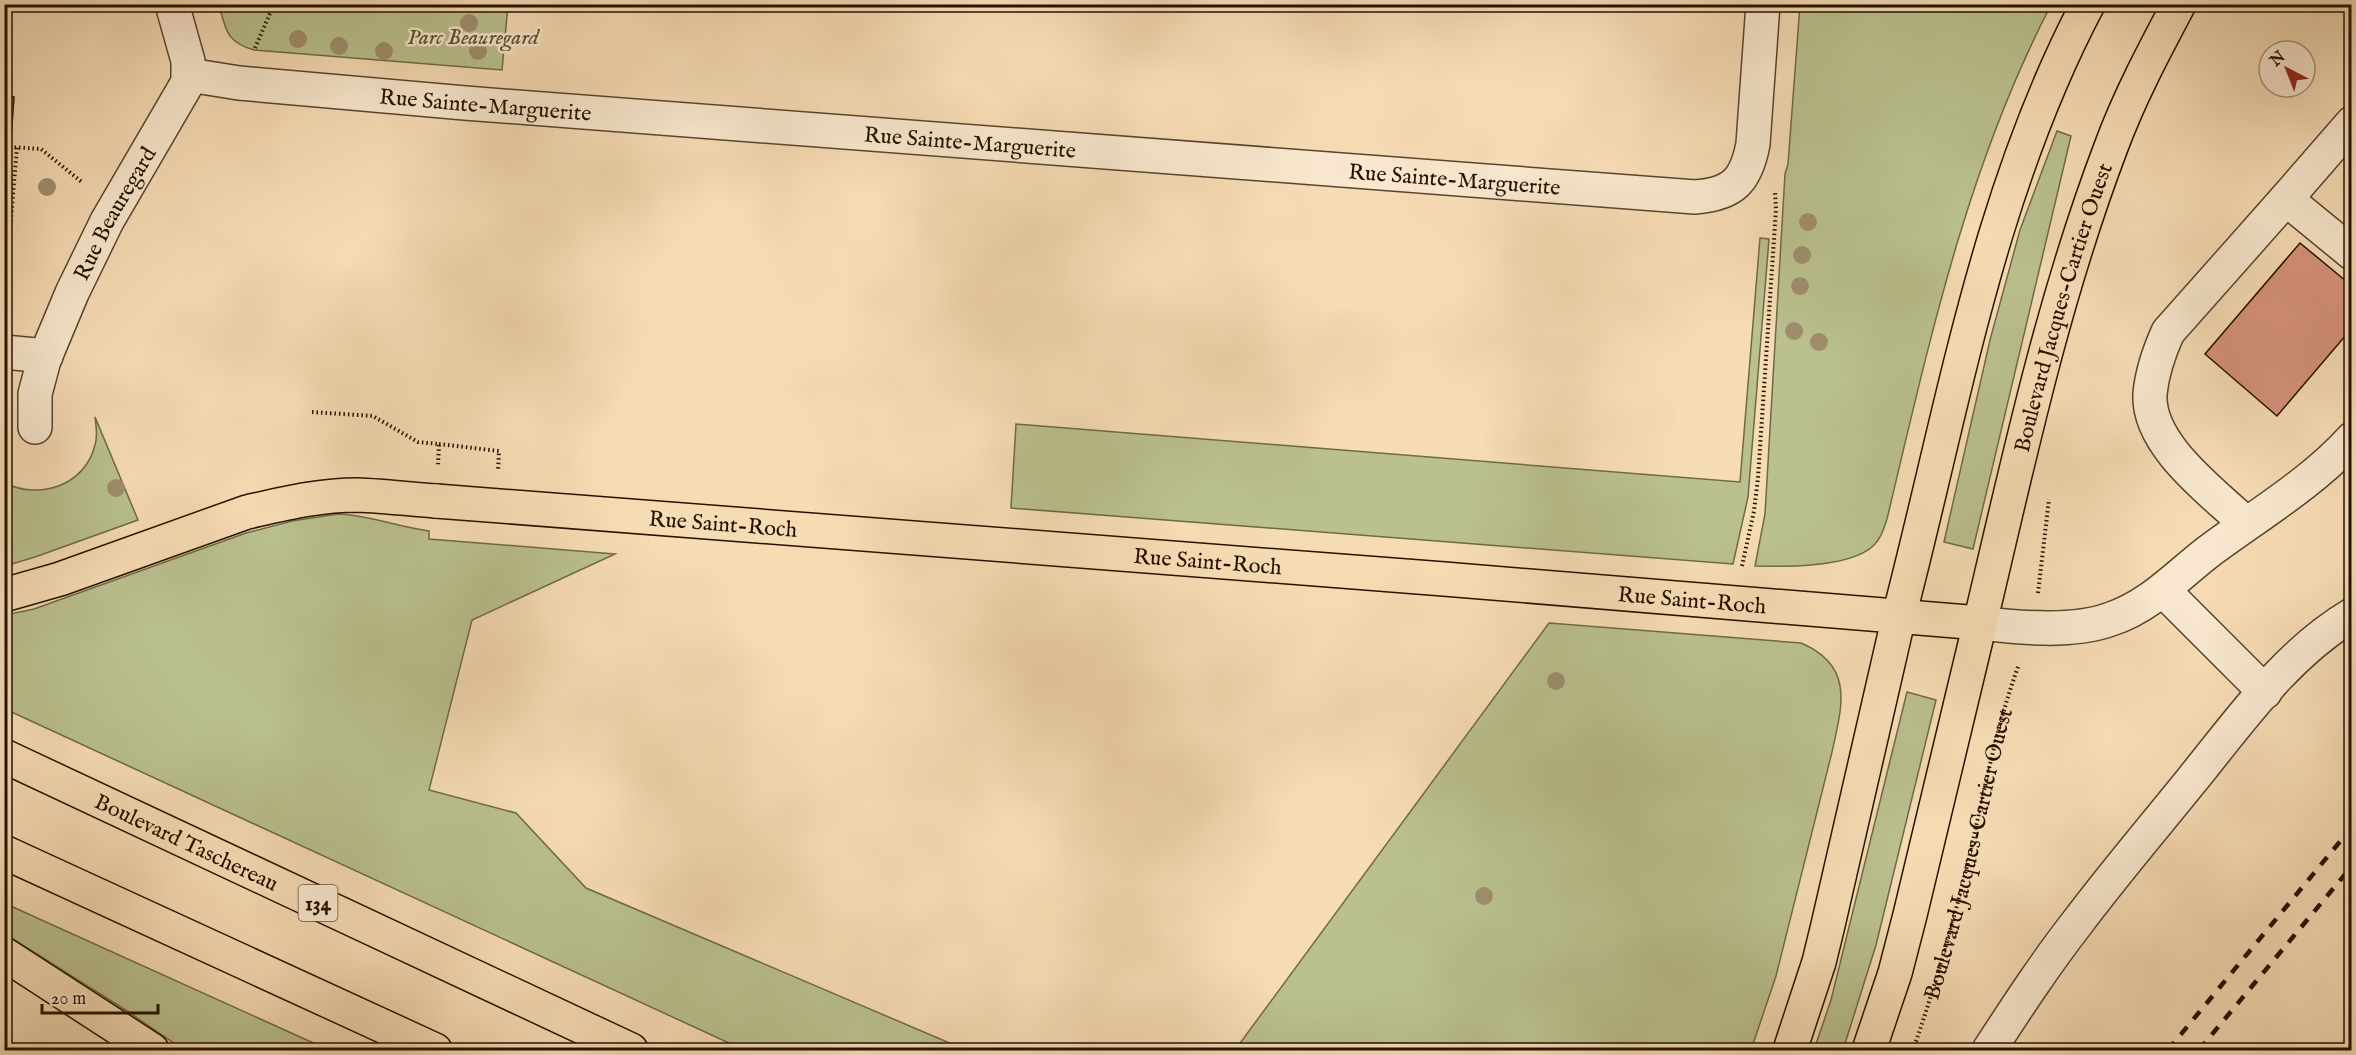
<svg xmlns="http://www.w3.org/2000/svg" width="2356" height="1055" viewBox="0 0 2356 1055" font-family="'IM FELL English',serif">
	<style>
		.green { fill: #bac18f; stroke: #6f6948; stroke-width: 1.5 }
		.building { fill: #d6927d; stroke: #241100; stroke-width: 1.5 }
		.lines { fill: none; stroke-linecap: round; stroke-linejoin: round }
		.minor-casing { stroke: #58442d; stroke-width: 36 }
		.major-casing { stroke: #241100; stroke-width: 36 }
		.highway-casing { stroke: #241100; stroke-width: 36 }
		.path { stroke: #241100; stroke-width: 4; stroke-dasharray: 1.5 3; stroke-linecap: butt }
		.minor { stroke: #f9e8cf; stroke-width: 33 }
		.major { stroke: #f6dcb5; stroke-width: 33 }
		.highway { stroke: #f6dcb5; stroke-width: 33 }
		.rail { stroke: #241100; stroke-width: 4.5; stroke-dasharray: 10 10; stroke-linecap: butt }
		.tree { fill: #9f8e6d }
		.labels { text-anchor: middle; stroke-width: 5; stroke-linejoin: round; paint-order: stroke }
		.shield { fill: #f9e8cf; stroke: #64523e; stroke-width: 1.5 }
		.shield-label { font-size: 21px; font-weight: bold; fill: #241100 }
		.park-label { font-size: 22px; font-style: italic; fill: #584f32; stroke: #f9e8cf }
		.street-label { font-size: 22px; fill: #241100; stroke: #f9e8cf }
	</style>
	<rect width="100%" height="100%" fill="#f6dcb5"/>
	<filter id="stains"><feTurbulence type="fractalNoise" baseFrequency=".00333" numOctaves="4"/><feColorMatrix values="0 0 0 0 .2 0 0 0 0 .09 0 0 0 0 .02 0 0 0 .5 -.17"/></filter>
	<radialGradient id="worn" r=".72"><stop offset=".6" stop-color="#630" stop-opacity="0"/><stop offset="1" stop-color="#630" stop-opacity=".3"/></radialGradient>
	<!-- green -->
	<path class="green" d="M 219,5 L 508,5 L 502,70 L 254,50 C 226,42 226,30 219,5 Z
		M 1800,5 L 2051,5 C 1967,166 1929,343 1887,519 C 1884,528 1882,537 1875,544 C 1853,568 1786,567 1755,566 L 1765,514 L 1785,174 L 1788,164 Z
		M 2057,131 L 2071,136 L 1973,549 L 1944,542 L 1990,340 L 2020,230 Z
		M 1760,238 L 1769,239 L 1748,497 L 1733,564 L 1011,508 L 1016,424 L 1740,482 Z
		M 95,417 L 138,520 L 35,557 L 5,566 L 5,483 C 39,500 85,486 95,445 C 98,436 96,426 95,417 Z
		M 338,514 C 369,515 398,527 429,531 L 429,539 L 615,554 L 472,620 L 429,790 L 516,813 L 586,888 L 966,1050 L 744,1050 L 5,709 L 5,615 L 34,609 L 246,533 L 292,521 Z
		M 1549,623 L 1801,643 C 1855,666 1842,706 1832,752 L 1776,976 L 1751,1050 L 1235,1050 Z
		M 1907,692 L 1936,700 L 1876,945 L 1843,1050 L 1814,1050 L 1831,1000 Z
		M 4,903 L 329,1050 L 184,1050 L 127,1011 L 5,934 Z"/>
	<!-- building -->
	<path class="building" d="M 4,96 L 14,97 L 8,182 L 4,182 Z
		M 2300,243 L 2352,286 L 2352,328 L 2277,416 L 2205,354 Z"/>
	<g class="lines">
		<!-- minor casing -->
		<g class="minor-casing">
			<g id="minor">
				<path id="s2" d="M 189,75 L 239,83 L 465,103 L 1695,197 C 1733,194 1746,181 1753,144 L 1763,4"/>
				<path d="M 2286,199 L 2352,123"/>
				<path d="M 4,352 L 46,356"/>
				<path id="s3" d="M 35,427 L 35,394 L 44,360 L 72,293 L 107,221 L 188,82 L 188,61 L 172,4"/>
				<path d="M 2246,524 C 2213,492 2147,445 2150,394 C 2152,372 2159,352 2168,332 L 2286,199 L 2352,253"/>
				<path d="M 2163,590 L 2265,692"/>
				<path d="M 1980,623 C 2019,628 2074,633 2111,619 C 2150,606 2177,576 2208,552 C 2256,516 2311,484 2352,439"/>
				<path d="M 1989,1050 C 2017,1007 2045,964 2077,923 C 2113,875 2153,828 2191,781 C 2239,722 2286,654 2352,615"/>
			</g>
		</g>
		<!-- major casing -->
		<g class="major-casing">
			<g id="major">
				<path id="s4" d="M 436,501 L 1444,579 L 1980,623 C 2018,463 2052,302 2111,147 C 2129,98 2154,51 2179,4"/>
				<path d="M 1899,616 C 1953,409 1987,195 2088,4"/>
			</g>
		</g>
		<!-- highway casing -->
		<g class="highway-casing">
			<g id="highway">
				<path d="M 4,595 L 60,579 L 247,512 C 283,504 319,495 357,495 C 383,496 410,499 436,501"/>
				<path id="s5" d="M 4,756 L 631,1050"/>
				<path d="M 4,852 L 435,1050"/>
				<path d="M 4,954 L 152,1050"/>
				<path d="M 1790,1050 L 1819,962 L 1828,925 L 1899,616"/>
				<path d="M 1869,1050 L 1895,973 L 1910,915 L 1980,623"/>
			</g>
		</g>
		<!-- path -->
		<g class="path">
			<path d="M 4,11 L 27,4"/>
			<path d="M 255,48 L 274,4"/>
			<path d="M 10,147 L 41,149 L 83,183"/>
			<path d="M 10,230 L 17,147"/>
			<path d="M 312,412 L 373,416 L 418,442 L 439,444 L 438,465"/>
			<path d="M 439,444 L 499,451 L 498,471"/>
			<path d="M 1742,566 L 1754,511 L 1758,478 L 1776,209 L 1775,192"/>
			<path d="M 2038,593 L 2049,499"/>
			<path id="s1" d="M 1913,1050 C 1935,987 1953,923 1969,858 C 1984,793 1996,727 2019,664"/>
		</g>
		<!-- minor -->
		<use href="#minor" class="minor"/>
		<!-- major -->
		<use href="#major" class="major"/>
		<!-- highway -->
		<use href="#highway" class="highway"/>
		<!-- rail -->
		<path class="rail" d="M 2168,1050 L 2352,827
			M 2199,1050 L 2352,866"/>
	</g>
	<!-- trees -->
	<g class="tree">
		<circle cx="469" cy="23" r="9"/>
		<circle cx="298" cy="39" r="9"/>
		<circle cx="339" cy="46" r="9"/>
		<circle cx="384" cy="51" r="9"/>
		<circle cx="478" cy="51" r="9"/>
		<circle cx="47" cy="187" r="9"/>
		<circle cx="1808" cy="222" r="9"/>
		<circle cx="1802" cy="255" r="9"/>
		<circle cx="1800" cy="286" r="9"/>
		<circle cx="1794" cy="331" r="9"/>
		<circle cx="1819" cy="342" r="9"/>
		<circle cx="116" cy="488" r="9"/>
		<circle cx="1556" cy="681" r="9"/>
		<circle cx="1484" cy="896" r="9"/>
	</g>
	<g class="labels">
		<!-- shield labels -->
		<rect class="shield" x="298.5" y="885" width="39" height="36" rx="4.5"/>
		<g class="shield-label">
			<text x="318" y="910">134</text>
		</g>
		<!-- park labels -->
		<g class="park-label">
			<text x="473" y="44">Parc Beauregard</text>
		</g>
		<!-- street labels -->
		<g class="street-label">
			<text dy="8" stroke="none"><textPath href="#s2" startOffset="298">Rue Sainte-Marguerite</textPath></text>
			<text dy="8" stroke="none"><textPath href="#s2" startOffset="784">Rue Sainte-Marguerite</textPath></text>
			<text dy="8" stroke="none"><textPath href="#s2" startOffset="1270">Rue Sainte-Marguerite</textPath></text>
			<text dy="8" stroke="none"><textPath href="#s3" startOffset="231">Rue Beauregard</textPath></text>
			<text dy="8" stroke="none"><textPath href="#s4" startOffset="1875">Boulevard Jacques-Cartier Ouest</textPath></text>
			<text dy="8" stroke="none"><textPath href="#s4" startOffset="288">Rue Saint-Roch</textPath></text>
			<text dy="8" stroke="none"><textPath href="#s4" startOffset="774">Rue Saint-Roch</textPath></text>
			<text dy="8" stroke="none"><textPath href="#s4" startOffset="1260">Rue Saint-Roch</textPath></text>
			<text dy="8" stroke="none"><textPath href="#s5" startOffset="202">Boulevard Taschereau</textPath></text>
			<text dy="8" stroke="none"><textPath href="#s1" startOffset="204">Boulevard Jacques-Cartier Ouest</textPath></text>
		</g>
	</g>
	<!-- margin -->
	<rect width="2356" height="1055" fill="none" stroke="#f6dcb5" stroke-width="24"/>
	<rect x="6" y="6" width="2344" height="1043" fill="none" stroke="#241100" stroke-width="3"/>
	<rect x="12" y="12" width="2332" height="1031" fill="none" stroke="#241100" stroke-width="1.5"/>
	<!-- north arrow -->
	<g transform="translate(2287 69) rotate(318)"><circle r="28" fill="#f9e8cf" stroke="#a4927c" stroke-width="1.5"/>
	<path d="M0-4.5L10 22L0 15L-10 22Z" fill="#8f2418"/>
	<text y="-9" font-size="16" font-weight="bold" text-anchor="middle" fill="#241100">N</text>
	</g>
	<!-- scale -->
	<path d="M42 1004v9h116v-9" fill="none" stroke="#241100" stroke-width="3"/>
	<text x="51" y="1004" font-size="18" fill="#241100" stroke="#f9e8cf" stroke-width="4.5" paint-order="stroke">20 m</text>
	<rect width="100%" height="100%" filter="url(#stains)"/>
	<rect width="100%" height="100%" fill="url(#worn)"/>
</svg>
